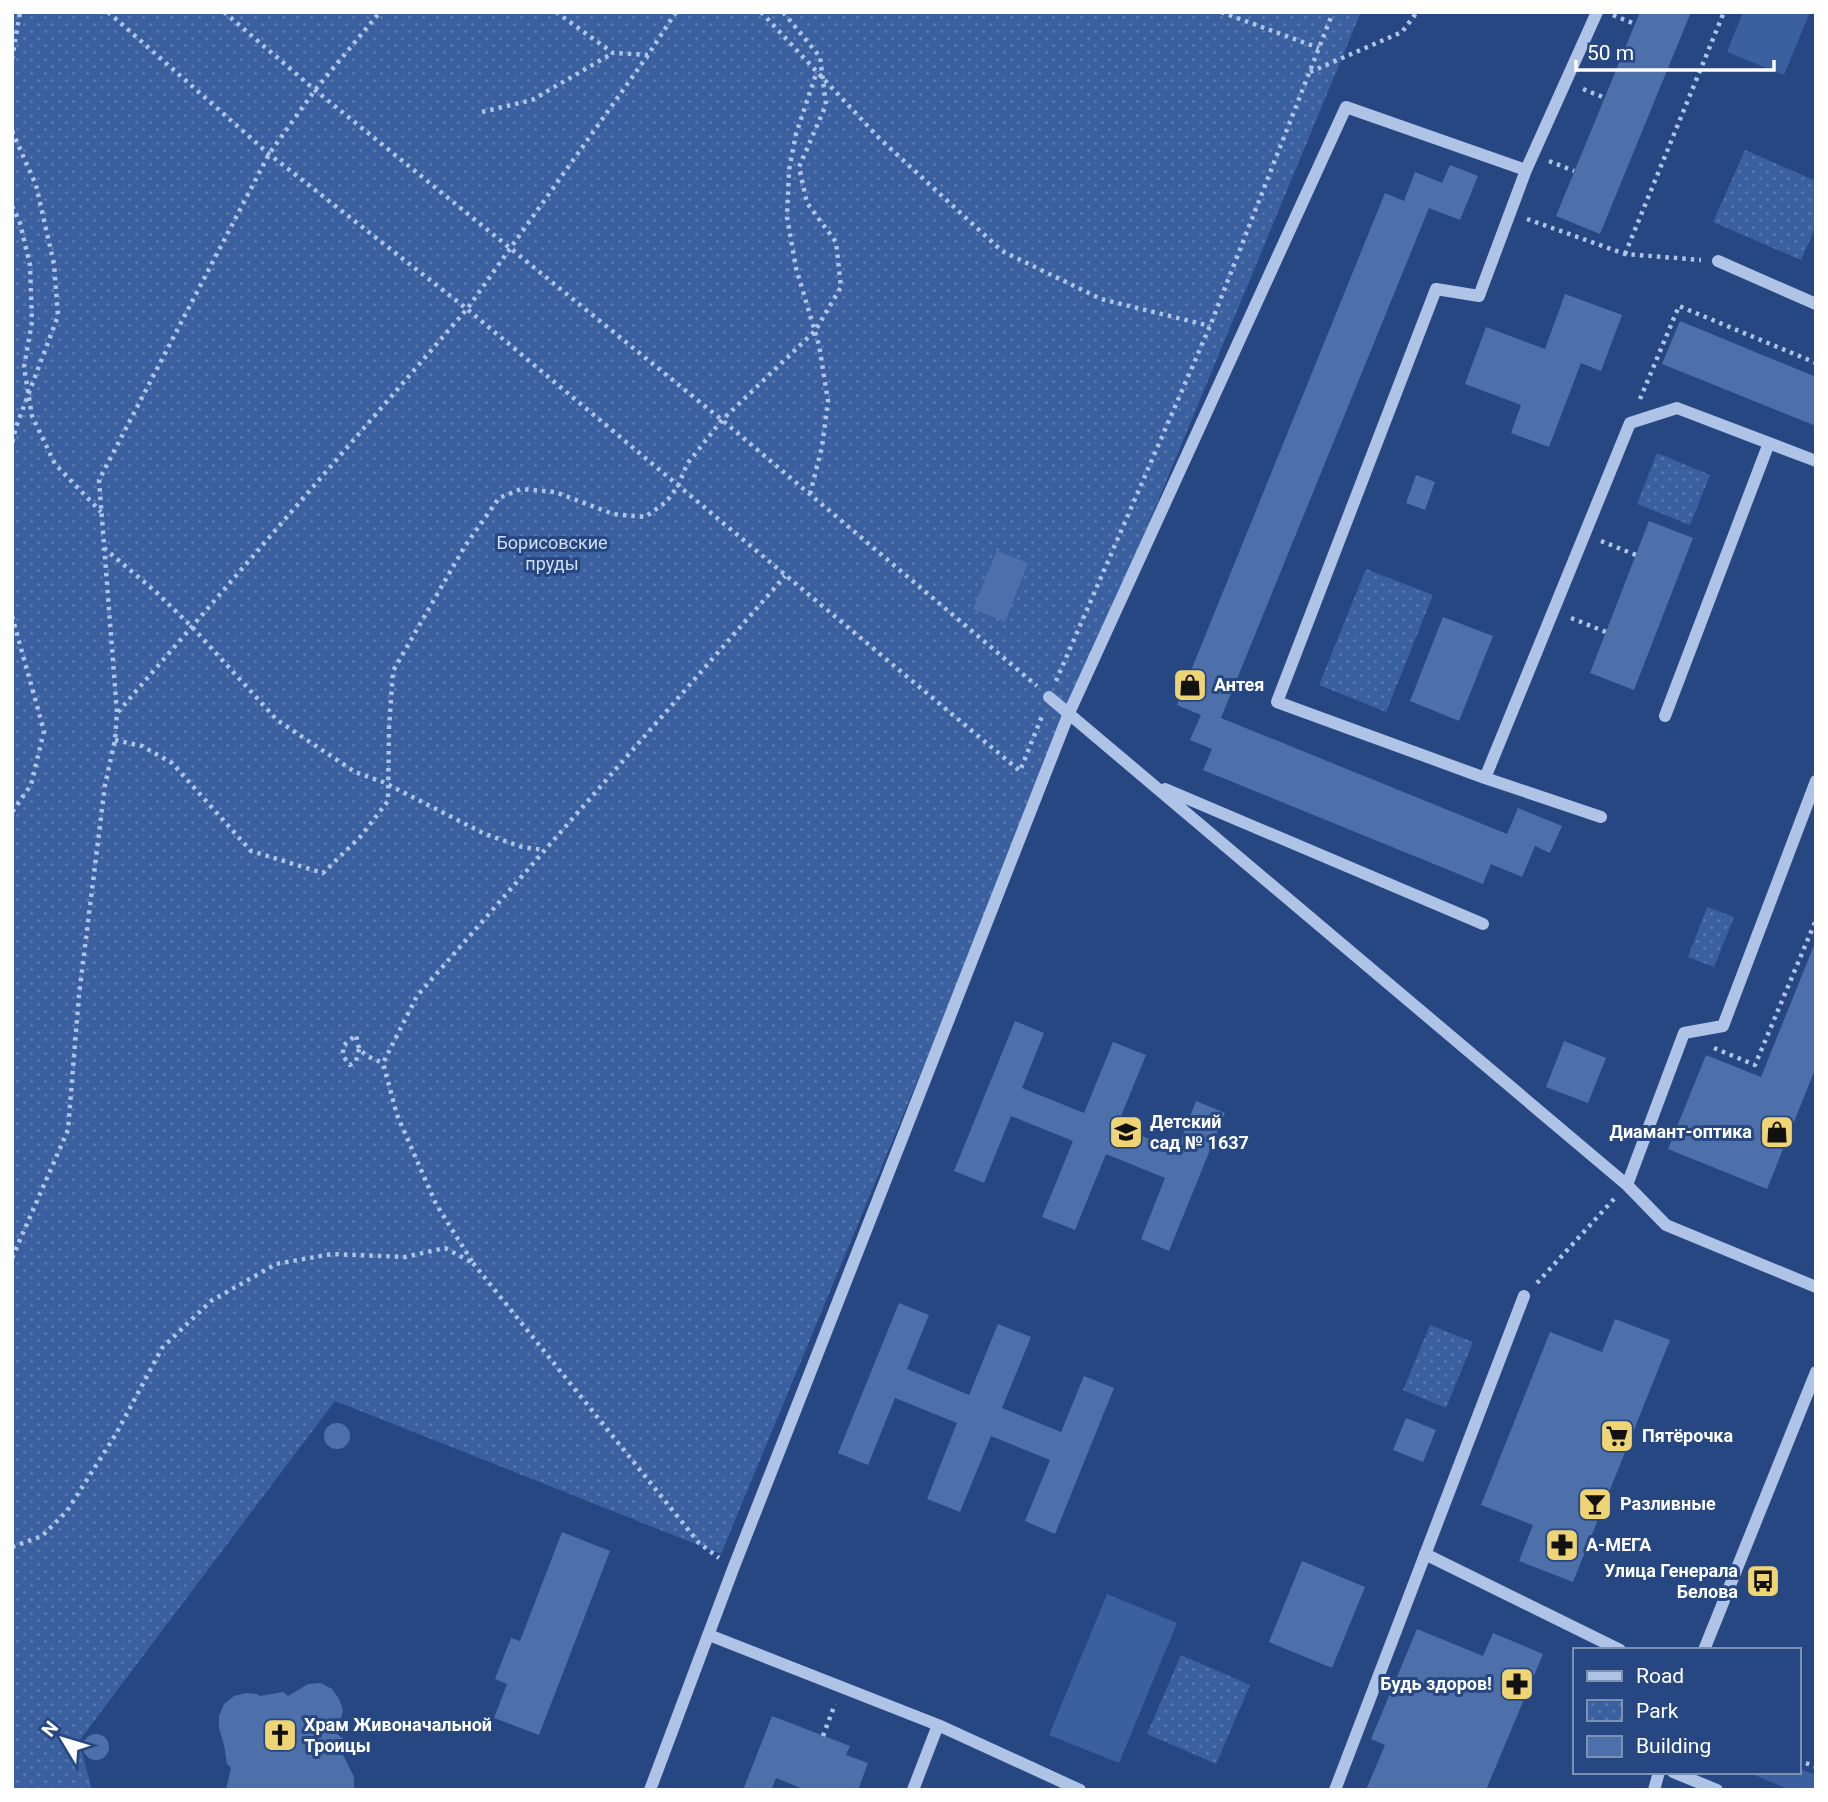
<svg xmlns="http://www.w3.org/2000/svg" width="1828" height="1802" viewBox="0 0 1828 1802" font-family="Roboto,sans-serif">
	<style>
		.green { fill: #3a609f }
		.park { fill: url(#park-dots) }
		.building { fill: #4e70aa }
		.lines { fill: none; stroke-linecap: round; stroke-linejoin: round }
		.path { stroke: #aec3e6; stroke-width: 4.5; stroke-dasharray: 3.5 5; stroke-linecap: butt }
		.minor { stroke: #aec3e6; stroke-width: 12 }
		.labels { text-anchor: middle; stroke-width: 6; stroke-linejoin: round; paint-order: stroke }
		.park-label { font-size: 18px; fill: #d1dff5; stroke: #264781 }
		.poi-label { font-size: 18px; font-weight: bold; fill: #fff; stroke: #264781; text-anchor: start }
	</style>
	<defs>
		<pattern id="park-dots" width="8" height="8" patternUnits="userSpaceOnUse" patternTransform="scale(1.75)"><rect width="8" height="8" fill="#3a609f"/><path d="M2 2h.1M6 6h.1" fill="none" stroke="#5878ad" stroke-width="1.8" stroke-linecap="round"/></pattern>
	</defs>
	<rect width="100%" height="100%" fill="#264781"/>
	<!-- green -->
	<path class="green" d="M 1743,12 L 1810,12 L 1784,75 L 1727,52 Z
		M 1107,1594 L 1177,1623 L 1119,1763 L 1049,1735 Z
		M 1798,1768 L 1816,1775 L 1816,1790 L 1790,1790 L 1747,1772 L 1798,1772 Z"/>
	<!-- park -->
	<path class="park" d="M 12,12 L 1361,12 L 721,1554 L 335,1401 L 79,1741 L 92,1790 L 12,1790 Z
		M 1745,150 L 1816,181 L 1816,226 L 1801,260 L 1713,222 Z
		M 1657,453 L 1710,475 L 1690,525 L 1637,504 Z
		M 1366,569 L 1433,595 L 1386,712 L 1319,685 Z
		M 1707,907 L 1734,917 L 1714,967 L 1688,957 Z
		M 1430,1325 L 1473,1342 L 1446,1408 L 1403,1390 Z
		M 1181,1655 L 1250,1685 L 1216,1764 L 1147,1734 Z"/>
	<!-- building -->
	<path class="building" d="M 1640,12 L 1691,12 L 1600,234 L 1556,216 Z
		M 1450,165 L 1478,176 L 1460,220 L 1429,208 L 1221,718 L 1507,834 L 1518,808 L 1562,826 L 1550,853 L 1535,846 L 1522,877 L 1491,864 L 1483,884 L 1203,770 L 1212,749 L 1190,740 L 1201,715 L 1177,705 L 1385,193 L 1404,201 L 1415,172 L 1442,183 Z
		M 1565,294 L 1622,315 L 1601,371 L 1581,363 L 1549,447 L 1511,433 L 1521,405 L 1465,384 L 1486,327 L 1545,349 Z
		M 1680,321 L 1816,377 L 1816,426 L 1662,364 Z
		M 1416,475 L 1435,482 L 1425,510 L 1406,503 Z
		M 1649,521 L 1693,538 L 1634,690 L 1590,673 Z
		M 997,551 L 1028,563 L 1005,622 L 973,609 Z
		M 1443,617 L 1493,636 L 1459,721 L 1410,701 Z
		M 1815,943 L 1816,1067 L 1767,1189 L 1668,1149 L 1706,1055 L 1761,1077 Z
		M 1015,1021 L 1044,1033 L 1022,1088 L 1084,1113 L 1113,1042 L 1146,1055 L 1117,1126 L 1177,1150 L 1196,1101 L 1225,1113 L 1169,1251 L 1141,1239 L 1165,1178 L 1106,1154 L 1075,1230 L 1042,1217 L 1073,1141 L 1011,1116 L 984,1183 L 954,1171 Z
		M 1564,1041 L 1606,1058 L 1588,1103 L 1546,1087 Z
		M 899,1303 L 929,1315 L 907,1369 L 969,1395 L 998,1324 L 1031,1337 L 1002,1408 L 1061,1432 L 1084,1376 L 1114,1388 L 1055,1534 L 1025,1521 L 1050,1460 L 991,1436 L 960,1512 L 927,1499 L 957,1423 L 895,1398 L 868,1465 L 838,1453 Z
		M 1615,1319 L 1670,1340 L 1573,1582 L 1519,1561 L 1533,1525 L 1481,1505 L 1550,1332 L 1602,1352 Z
		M 1406,1418 L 1436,1430 L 1423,1462 L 1393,1450 Z
		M324 1436a13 13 0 1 1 26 0a13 13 0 1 1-26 0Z
		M 562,1532 L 610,1551 L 539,1735 L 494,1718 L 507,1684 L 495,1679 L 511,1638 L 520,1641 Z
		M 1302,1561 L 1365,1587 L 1332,1668 L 1269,1642 Z
		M 1417,1629 L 1483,1656 L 1493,1633 L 1543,1654 L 1486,1790 L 1366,1790 L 1385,1745 L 1371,1739 Z
		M 321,1683 L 332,1689 L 339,1699 L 343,1710 L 337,1734 L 345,1740 L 347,1750 L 343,1755 L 354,1777 L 354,1790 L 226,1790 L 231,1768 L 227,1764 L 224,1745 L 219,1728 L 219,1716 L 224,1704 L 234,1696 L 246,1693 L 257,1694 L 260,1696 L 283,1692 L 288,1696 L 308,1684 Z
		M 772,1716 L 850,1746 L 846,1755 L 868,1763 L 858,1790 L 806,1790 L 776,1778 L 771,1790 L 743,1790 Z
		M83 1747a13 13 0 1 1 26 0a13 13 0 1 1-26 0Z"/>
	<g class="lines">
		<!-- path -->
		<path class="path" d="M 108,12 L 269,154 L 467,309 L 1020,771 L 1042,716
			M 224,12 L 315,90 L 722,420 L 1037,686
			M 556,12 L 613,53 L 648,55
			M 761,12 L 879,138 L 1002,251 L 1101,299 L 1210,326
			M 1221,12 L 1319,48
			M 1613,15 L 1635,24
			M 12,59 L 20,12
			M 1310,72 L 1402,32 L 1417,12
			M 1583,89 L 1605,98
			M 482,112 L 532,100 L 613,53
			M 12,131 L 36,185 L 54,264 L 58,316 L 16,427 L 12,443
			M 1549,161 L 1574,171
			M 12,206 L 20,223 L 30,265 L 32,322 L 24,367 L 32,416 L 55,464 L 101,512
			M 1527,219 L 1625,254 L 1701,260
			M 1625,254 L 1724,12
			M 1640,399 L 1679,306 L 1816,363
			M 810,494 L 822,447 L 828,401 L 819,345 L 796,268 L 787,217 L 789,170 L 796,134 L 817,71
			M 1601,541 L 1636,555
			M 104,548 L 156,592 L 192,627 L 277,720 L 355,772 L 383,782 L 485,834 L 522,847 L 544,850
			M 12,616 L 44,731 L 31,785 L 12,812
			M 1571,618 L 1606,632
			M 1056,681 L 1210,326 L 1333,12
			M 118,712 L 467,309 L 648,55 L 676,12
			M 115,740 L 142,746 L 172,763 L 251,851 L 323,873 L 361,836 L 388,801 L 389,728 L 393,671 L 465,546 L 499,498 L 521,489 L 555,492 L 613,514 L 645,517 L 666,502 L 678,486 L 687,464 L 722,420 L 815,331 L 841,287 L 836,242 L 807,203 L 799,167 L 826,105 L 820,57 L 783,12
			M 1714,1048 L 1755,1065 L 1816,920
			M 359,1049 L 356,1061 L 350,1065 L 343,1056 L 343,1046 L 356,1035 L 359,1049 L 367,1056 L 383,1063
			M 12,1258 L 68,1130 L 79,995 L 105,785 L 115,740 L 117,713 L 99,480 L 269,154 L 315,90 L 380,12
			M 473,1263 L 699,1543 L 719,1558
			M 1537,1283 L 1614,1199
			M 12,1547 L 42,1536 L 67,1511 L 116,1434 L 162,1348 L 211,1301 L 276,1264 L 332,1254 L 405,1257 L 445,1248 L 473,1263 L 436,1204 L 397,1115 L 383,1063 L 417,996 L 785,576
			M 823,1736 L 835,1704
			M 1798,1760 L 1816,1767"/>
		<!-- minor -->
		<path class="minor" d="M 1718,261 L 1816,304
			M 1049,697 L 1627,1185 L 1666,1225 L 1816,1287
			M 1665,716 L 1769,443
			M 1485,778 L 1277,702 L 1436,289 L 1479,296 L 1526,170
			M 1165,789 L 1483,924
			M 1601,817 L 1485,778 L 1630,423 L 1677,408 L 1816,461
			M 1627,1185 L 1684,1033 L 1723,1026 L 1816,781
			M 1425,1554 L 1620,1650
			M 709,1635 L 938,1725 L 1080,1790
			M 1704,1650 L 1816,1372
			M 1673,1772 L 1717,1790
			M 650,1790 L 733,1569 L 1069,713 L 1346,107 L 1526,170 L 1597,12
			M 913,1790 L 938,1725
			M 1335,1790 L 1524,1296
			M 1654,1790 L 1659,1772"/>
	</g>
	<!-- icons -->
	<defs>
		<g id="shop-square" transform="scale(1.75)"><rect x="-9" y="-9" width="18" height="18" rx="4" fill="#efd473" stroke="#264781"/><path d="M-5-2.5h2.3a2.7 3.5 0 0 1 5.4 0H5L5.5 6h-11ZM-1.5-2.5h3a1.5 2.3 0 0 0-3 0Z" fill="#111"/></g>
		<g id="school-square" transform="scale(1.75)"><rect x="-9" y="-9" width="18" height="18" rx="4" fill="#efd473" stroke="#264781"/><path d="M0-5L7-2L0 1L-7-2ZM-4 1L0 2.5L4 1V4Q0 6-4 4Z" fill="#111"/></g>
		<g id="supermarket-square" transform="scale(1.75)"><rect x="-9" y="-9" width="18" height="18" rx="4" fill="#efd473" stroke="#264781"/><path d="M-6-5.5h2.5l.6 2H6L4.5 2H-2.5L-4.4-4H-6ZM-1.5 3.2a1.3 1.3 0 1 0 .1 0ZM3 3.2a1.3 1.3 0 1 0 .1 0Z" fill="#111"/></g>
		<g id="bar-square" transform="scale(1.75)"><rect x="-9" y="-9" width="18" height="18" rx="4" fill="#efd473" stroke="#264781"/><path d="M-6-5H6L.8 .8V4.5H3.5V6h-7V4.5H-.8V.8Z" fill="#111"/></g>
		<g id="pharmacy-square" transform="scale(1.75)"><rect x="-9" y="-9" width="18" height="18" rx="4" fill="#efd473" stroke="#264781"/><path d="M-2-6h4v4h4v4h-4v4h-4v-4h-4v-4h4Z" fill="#111"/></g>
		<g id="bus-square" transform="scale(1.75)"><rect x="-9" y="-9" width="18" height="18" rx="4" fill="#efd473" stroke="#264781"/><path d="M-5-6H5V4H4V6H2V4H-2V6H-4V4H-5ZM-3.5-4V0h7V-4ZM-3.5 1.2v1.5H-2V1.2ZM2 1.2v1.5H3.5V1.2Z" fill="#111"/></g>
		<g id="church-square" transform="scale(1.75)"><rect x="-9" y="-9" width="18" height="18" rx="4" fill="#efd473" stroke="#264781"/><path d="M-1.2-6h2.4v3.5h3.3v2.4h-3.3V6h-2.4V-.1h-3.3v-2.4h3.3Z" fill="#111"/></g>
	</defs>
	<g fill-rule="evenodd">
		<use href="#shop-square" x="1190" y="685"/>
		<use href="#school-square" x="1126" y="1132"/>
		<use href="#shop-square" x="1777" y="1132"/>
		<use href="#supermarket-square" x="1617" y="1436"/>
		<use href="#bar-square" x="1595" y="1504"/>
		<use href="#pharmacy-square" x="1562" y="1545"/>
		<use href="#bus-square" x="1763" y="1581"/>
		<use href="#pharmacy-square" x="1517" y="1684"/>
		<use href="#church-square" x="280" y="1735"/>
	</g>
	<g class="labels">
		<!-- park labels -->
		<g class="park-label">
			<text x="552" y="549">Борисовские<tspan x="552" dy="21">пруды</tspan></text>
		</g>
		<!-- poi labels -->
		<g class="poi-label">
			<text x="1214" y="691">Антея</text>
			<text x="1150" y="1128">Детский<tspan x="1150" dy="21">сад № 1637</tspan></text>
			<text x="1752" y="1138" text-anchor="end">Диамант-оптика</text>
			<text x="1642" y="1442">Пятёрочка</text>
			<text x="1620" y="1510">Разливные</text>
			<text x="1586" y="1551">А-МЕГА</text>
			<text x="1738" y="1577" text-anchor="end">Улица Генерала<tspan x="1738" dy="21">Белова</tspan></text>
			<text x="1492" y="1690" text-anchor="end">Будь здоров!</text>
			<text x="304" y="1731">Храм Живоначальной<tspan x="304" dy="21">Троицы</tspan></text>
		</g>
	</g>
	<!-- border -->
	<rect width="1828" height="1802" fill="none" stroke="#ffffff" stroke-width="28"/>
	<!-- legend -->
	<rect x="1573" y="1648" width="228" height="126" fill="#264781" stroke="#7d91b3" stroke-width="2"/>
	<rect x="1587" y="1671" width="35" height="10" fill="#aec3e6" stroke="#7d91b3" stroke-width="2"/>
	<text x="1636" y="1683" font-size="21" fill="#ffffff">Road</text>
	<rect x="1587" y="1700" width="35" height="21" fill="url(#park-dots)" stroke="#7d91b3" stroke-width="2"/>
	<text x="1636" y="1718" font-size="21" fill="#ffffff">Park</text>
	<rect x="1587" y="1736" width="35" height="21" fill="#4e70aa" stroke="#7d91b3" stroke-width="2"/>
	<text x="1636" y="1753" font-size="21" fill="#ffffff">Building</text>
	<!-- north arrow -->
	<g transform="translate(63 1739) rotate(308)" stroke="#264781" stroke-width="5" paint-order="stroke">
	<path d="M0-5L12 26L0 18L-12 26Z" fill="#ffffff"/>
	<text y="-10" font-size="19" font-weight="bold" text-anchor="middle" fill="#ffffff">N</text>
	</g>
	<!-- scale -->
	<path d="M1576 60v10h198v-10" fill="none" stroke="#ffffff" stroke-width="3.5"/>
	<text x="1587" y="60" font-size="21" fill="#ffffff" stroke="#264781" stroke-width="5" paint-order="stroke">50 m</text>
</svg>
